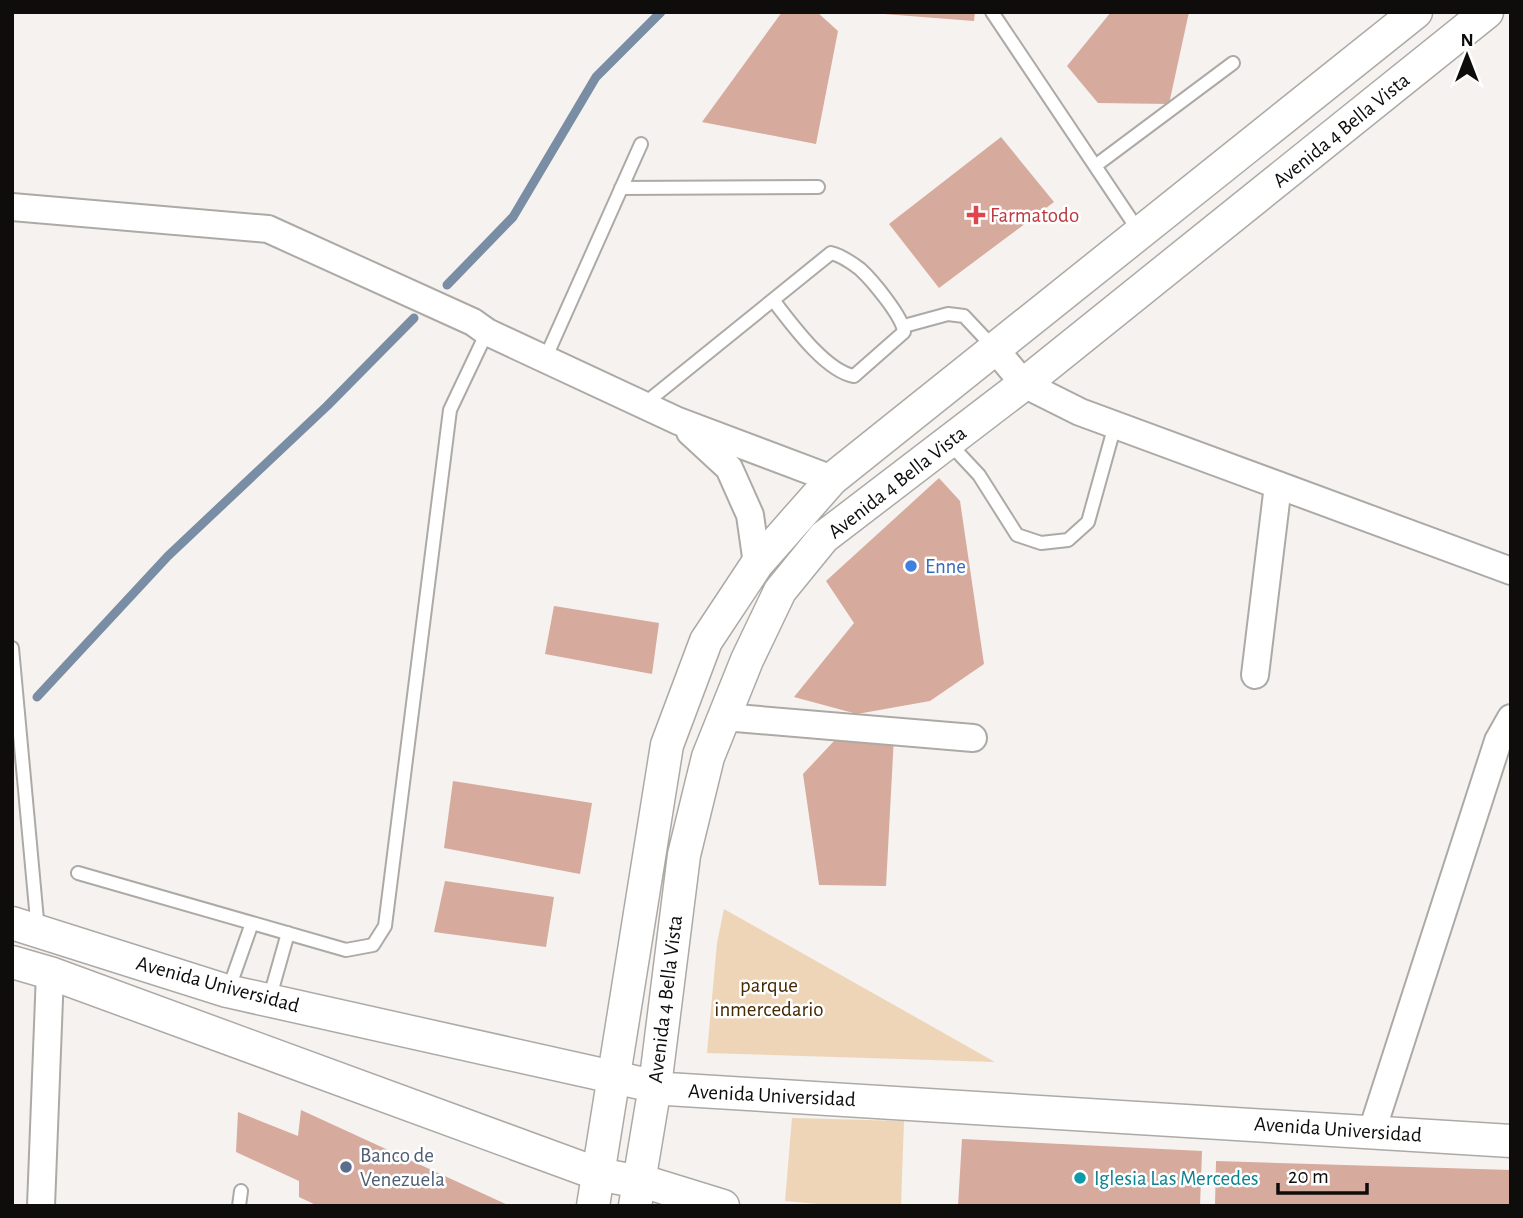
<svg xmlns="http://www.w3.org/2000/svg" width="1523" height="1218" viewBox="0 0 1523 1218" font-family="'Alegreya Sans',sans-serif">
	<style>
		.green { fill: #eed5b8 }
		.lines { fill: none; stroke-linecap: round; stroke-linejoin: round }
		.stream { stroke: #798ea4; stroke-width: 9 }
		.building { fill: #d6aa9c }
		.service-casing { stroke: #adaaa6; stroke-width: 16 }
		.minor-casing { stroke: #adaaa6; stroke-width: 30 }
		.tertiary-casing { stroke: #adaaa6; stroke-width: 35 }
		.service { stroke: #fff; stroke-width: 12 }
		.minor { stroke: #fff; stroke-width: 26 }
		.tertiary { stroke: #fff; stroke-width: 32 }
		.health-dot { fill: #e0444e; stroke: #fff; stroke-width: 2.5 }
		.shop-dot { fill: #3f7fe0; stroke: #fff; stroke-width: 2.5 }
		.service-dot { fill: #5c6f8a; stroke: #fff; stroke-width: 2.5 }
		.culture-dot { fill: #0f9aa8; stroke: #fff; stroke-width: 2.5 }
		.labels { text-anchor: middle; stroke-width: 5; stroke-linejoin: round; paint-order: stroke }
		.street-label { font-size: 21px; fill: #0e0d0b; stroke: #fff }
		.health-label { font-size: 21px; fill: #be3a42; stroke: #fff; text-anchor: start }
		.shop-label { font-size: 21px; fill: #366cbe; stroke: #fff; text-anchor: start }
		.park-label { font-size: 21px; fill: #452900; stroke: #fff }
		.service-label { font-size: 21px; fill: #4e5e75; stroke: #fff; text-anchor: start }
		.culture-label { font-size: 21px; fill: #0d838f; stroke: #fff; text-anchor: start }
	</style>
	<rect width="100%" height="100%" fill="#f6f2ef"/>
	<!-- green -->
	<path class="green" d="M 724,909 L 995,1062 L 707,1053 L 717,943 Z
		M 792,1118 L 904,1121 L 901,1206 L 840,1206 L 785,1201 Z"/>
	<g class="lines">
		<!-- stream -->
		<path class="stream" d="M 447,285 L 513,217 L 596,77 L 661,12
			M 37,697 L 168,556 L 327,406 L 414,318"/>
	</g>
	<!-- building -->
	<path class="building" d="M 782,12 L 817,12 L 838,31 L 816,144 L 702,122 Z
		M 884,12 L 975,12 L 974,21 L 884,14 Z
		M 1111,12 L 1189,12 L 1169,104 L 1098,103 L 1067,66 Z
		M 1001,137 L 1054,202 L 939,288 L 889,224 Z
		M 939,478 L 960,501 L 984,664 L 930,701 L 857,714 L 794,697 L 854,623 L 826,581 Z
		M 554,606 L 659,623 L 652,674 L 545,654 Z
		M 894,736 L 886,886 L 819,885 L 803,774 L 834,741 Z
		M 453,781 L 592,803 L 580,874 L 444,848 Z
		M 445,881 L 554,897 L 546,947 L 434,932 Z
		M 301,1110 L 510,1206 L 318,1206 L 299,1197 L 299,1181 L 236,1152 L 238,1112 L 298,1136 Z
		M 962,1139 L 1202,1151 L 1200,1206 L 958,1206 Z
		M 1216,1161 L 1511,1170 L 1511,1206 L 1215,1206 Z"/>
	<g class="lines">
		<!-- service casing -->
		<g class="service-casing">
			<path id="service" d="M 992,12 L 1140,233
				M 1095,166 L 1233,63
				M 621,188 L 818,187
				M 904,326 L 948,314 L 964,316 L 995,349
				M 545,359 L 641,144
				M 643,405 L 831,253 C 840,255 852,263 860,269 C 872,280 903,317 904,332 L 854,376 C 825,371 791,323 773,300
				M 949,443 L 979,475 L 1017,535 L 1041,543 L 1068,540 L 1088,522 L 1115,425
				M 12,648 L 38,931
				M 78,873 L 346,950 L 373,945 L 385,926 L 450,410 L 487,332
				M 228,991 L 252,923
				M 269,1000 L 288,933
				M 239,1206 L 241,1191"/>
		</g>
		<!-- minor casing -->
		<g class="minor-casing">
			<path id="minor" d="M 12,207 L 268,229 L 473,322 L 487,332 L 678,421 L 832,479
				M 995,349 L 1024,384 L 1080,412 L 1511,571
				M 690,432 L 729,468 L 750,515 L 757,564
				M 1255,675 L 1278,485
				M 724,717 L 973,738
				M 1372,1131 L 1498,741 L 1511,718
				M 41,1206 L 50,973"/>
		</g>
		<!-- tertiary casing -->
		<g class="tertiary-casing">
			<path id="tertiary" d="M 12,923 L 227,991 L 667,1089 L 1511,1141
				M 12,962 L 50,973 L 598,1174 L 655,1185 L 723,1206
				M 593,1206 L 667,745 L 706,641 L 757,564 L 832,479 L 1416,12
				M 635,1206 L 655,1086 L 684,855 L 708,757 L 747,660 L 780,591 L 824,537 L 1024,384 L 1487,12"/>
		</g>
		<!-- service -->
		<use href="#service" class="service"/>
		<!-- minor -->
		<use href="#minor" class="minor"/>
		<!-- tertiary -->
		<use href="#tertiary" class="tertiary"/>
	</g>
	<!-- markers -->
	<path class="health-dot" d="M972.5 204.5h7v7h7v7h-7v7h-7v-7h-7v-7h7z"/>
	<circle class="shop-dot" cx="911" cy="566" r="7"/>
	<circle class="service-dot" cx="346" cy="1167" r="7"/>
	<circle class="culture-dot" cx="1080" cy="1178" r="7"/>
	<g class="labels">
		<!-- street labels -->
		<g class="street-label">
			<text transform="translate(1341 130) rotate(-39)" y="7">Avenida 4 Bella Vista</text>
			<text transform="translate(897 482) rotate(-38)" y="7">Avenida 4 Bella Vista</text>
			<text transform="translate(218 984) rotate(15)" y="7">Avenida Universidad</text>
			<text transform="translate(665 999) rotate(-83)" y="7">Avenida 4 Bella Vista</text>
			<text transform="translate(772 1095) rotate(3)" y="7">Avenida Universidad</text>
			<text transform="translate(1338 1129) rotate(4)" y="7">Avenida Universidad</text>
		</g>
		<!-- health labels -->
		<g class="health-label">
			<text x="990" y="222">Farmatodo</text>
		</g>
		<!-- shop labels -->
		<g class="shop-label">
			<text x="925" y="573">Enne</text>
		</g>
		<!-- park labels -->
		<g class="park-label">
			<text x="769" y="992">parque<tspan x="769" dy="24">inmercedario</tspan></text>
		</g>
		<!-- service labels -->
		<g class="service-label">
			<text x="360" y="1162">Banco de<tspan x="360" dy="24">Venezuela</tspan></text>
		</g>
		<!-- culture labels -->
		<g class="culture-label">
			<text x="1094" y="1185">Iglesia Las Mercedes</text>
		</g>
	</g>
	<!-- border -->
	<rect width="1523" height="1218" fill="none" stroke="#0e0d0b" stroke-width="28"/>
	<!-- north arrow -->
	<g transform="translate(1467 56)" stroke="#ffffff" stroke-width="5" paint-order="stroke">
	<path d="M0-5L12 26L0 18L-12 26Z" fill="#0e0d0b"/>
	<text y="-10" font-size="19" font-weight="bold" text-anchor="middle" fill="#0e0d0b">N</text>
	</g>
	<!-- scale -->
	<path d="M1278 1183v10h89v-10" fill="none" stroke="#0e0d0b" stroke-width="3.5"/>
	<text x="1288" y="1183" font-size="21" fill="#0e0d0b" stroke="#ffffff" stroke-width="5" paint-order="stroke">20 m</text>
</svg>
